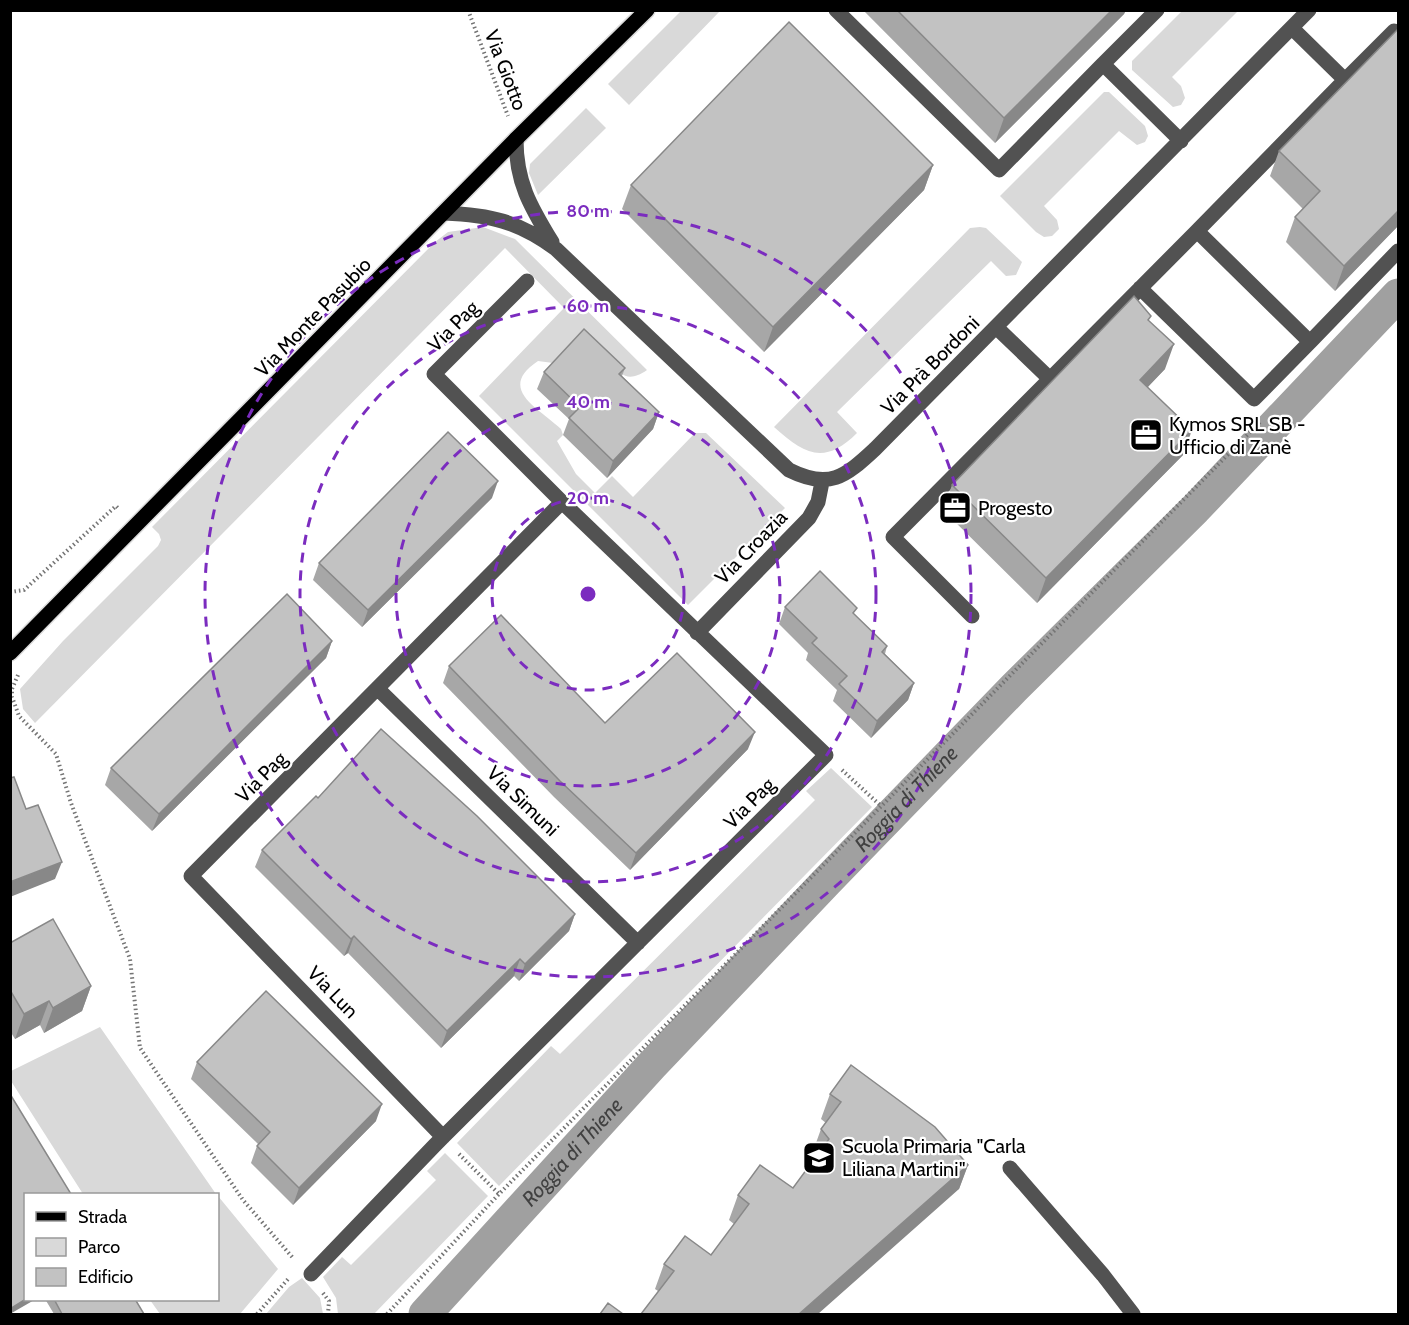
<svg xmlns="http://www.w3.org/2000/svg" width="1409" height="1325" viewBox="0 0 1409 1325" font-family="Cabin,sans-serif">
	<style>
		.green { fill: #d9d9d9 }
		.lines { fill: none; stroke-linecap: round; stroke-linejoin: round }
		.canal { stroke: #a0a0a0; stroke-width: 33 }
		.major-casing { stroke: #dbdbdb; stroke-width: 18 }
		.path { stroke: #747474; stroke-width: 4; stroke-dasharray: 1.5 3; stroke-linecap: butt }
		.minor { stroke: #525252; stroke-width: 15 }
		.major { stroke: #000; stroke-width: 15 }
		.wall { fill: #a7a7a7 }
		.shaded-wall { fill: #888 }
		.building { fill: #c2c2c2; stroke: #888; stroke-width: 1.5 }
		.ring { fill: none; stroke: #7b2cbf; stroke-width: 3; stroke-dasharray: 10 8 }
		.labels { text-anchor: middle; stroke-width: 4.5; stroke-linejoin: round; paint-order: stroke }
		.street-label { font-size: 20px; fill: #000; stroke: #fff }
		.poi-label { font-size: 20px; fill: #000; stroke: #fff; text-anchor: start }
		.water-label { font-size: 21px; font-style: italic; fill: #414141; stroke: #fff }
		.centre { fill: #7b2cbf; stroke: #fff; stroke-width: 3 }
		.ring-label { font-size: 18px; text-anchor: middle; font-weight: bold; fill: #7b2cbf; stroke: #fff; stroke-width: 4.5; stroke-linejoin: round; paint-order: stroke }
	</style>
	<rect width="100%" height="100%" fill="#fff"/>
	<!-- green -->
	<path class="green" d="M 681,11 L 720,11 L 629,105 L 608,84 Z
		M 1182,11 L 1238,11 L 1172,77 L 1181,86 L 1185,98 L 1181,105 L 1173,107 L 1132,70 L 1132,61 Z
		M 1104,92 L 1109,92 L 1145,126 L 1148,136 L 1145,142 L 1137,145 L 1119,131 L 1044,206 L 1057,220 L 1059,229 L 1052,236 L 1044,237 L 1036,232 L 1000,196 Z
		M 586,108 L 606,128 L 538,195 L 529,173 L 530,164 Z
		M 483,227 L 515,239 L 647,370 C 617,391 615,357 598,342 L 553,363 L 538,361 C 496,389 539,408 561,429 L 563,435 L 557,441 L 576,474 L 595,493 L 612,476 L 633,497 L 695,433 L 706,433 L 785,508 L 688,605 L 479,396 L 564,308 L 505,248 L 35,723 L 23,709 L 20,689 L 63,641 L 158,546 L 161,540 L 159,534 L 152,527 L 435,242 L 448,232 Z
		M 980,227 L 986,228 L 1022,262 L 1016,275 L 1006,276 L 991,261 L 837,412 L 857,433 C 824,466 804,454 774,427 L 970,228 Z
		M 831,768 L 872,807 L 499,1186 L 457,1143 L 551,1046 L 560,1054 L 797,818 L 815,800 L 806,791 Z
		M 100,1027 L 216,1194 L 83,1194 L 11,1081 L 11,1071 Z
		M 445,1153 L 488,1196 L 374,1314 L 338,1314 L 336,1298 L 323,1277 L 342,1257 L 351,1265 L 436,1180 L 427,1171 Z
		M 218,1196 L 278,1269 L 240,1314 L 160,1314 L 150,1300 L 218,1300 Z
		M 302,1278 L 320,1298 L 323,1314 L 266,1314 L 289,1287 Z"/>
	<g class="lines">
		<!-- canal -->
		<path class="canal" id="s1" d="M 425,1314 L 652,1065 L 827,881 L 1014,688 L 1195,509 L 1398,295"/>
		<!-- major casing -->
		<g class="major-casing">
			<path id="major" d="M 10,653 L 516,139 L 647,10"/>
		</g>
		<!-- path -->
		<path class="path" d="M 468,10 L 508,116
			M 10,592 L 24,590 L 116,506 L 119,509
			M 18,675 L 12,689 L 12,697 L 19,716 L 56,754 L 71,803 L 130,959 L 140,1048 L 243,1200 L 293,1258
			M 842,770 L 881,806
			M 459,1154 L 499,1194
			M 323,1293 L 329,1301 L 328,1314
			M 257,1314 L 289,1278
			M 387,1314 L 499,1194 L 1261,421"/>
		<!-- minor -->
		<path class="minor" d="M 836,10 L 999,170 L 1103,64
			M 1157,10 L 1103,64 L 1181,141
			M 1345,80 L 1394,31 L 1398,35
			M 516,139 C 516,182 530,206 552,242
			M 444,213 C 490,215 518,221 556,249 L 789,470 C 829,490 845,477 875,449 L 1309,10
			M 1197,231 L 1345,80 L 1292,28
			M 527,281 L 434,374 L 562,502
			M 1310,342 L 1398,251
			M 1050,379 L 1197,231 L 1310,342 L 1254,399 L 1140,288
			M 972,616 L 893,537 L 1050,379 L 996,327
			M 697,633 L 809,518 L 818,502 L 822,482
			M 378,689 L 638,943
			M 1010,1168 L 1103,1275 L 1133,1314
			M 311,1274 L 435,1145 L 443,1137 L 826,755 L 562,502 L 191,876 L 443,1137"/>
		<!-- major -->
		<use href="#major" class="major"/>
	</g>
	<!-- wall -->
	<path class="wall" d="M 863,10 L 1126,10 L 1124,14 L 995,143 Z
		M 1279,151 L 1398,226 L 1335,291 L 1286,242 L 1295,217 L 1303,209 L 1270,176 Z
		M 933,165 L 924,190 L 764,352 L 622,209 L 631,185 Z
		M 1149,322 L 1165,369 L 1147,387 L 1183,455 L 1037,603 L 943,510 L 952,485 Z
		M 625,368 L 622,376 L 659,412 L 653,429 L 607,478 L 563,435 L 569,419 L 537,389 L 544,372 Z
		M 492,498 L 362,627 L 313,580 L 319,563 Z
		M 785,607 L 855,615 L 887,646 L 885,654 L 914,683 L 908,700 L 871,738 L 833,701 L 837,690 L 806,660 L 808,653 L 779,624 Z
		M 332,641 L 326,658 L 152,831 L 105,785 L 111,768 Z
		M 449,666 L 605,723 L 748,749 L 630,870 L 554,797 L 443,683 Z
		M 318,798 L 575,914 L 569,931 L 519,981 L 514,976 L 441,1048 L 348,953 L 344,956 L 255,867 L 262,850 Z
		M 10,943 L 91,986 L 82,1011 L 44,1033 L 40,1025 L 15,1039 L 10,1031 Z
		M 197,1062 L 376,1121 L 293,1205 L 251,1163 L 257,1146 L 258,1144 L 191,1079 Z
		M 830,1094 L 968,1165 L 959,1189 L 658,1291 L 655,1289 L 664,1264 L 711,1255 L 734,1224 L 729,1220 L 738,1195 L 793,1188 L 815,1158 L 812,1154 L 821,1129 L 826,1123 L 821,1119 Z
		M 45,1299 L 135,1299 L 144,1314 L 54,1314 Z"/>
	<!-- shaded-wall -->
	<path class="shaded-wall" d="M 1112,10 L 1126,10 L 1124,14 L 995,143 L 1004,118 Z
		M 933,165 L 924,190 L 764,352 L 773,327 Z
		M 1398,211 L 1398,226 L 1335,291 L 1344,266 Z
		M 1174,344 L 1165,369 L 1131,405 L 1140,380 Z
		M 659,412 L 653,429 L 607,478 L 613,461 Z
		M 1192,430 L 1183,455 L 1037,603 L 1046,578 Z
		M 498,481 L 492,498 L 362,627 L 368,610 Z
		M 332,641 L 326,658 L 152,831 L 159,814 Z
		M 914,683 L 908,700 L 871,738 L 877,721 Z
		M 755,732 L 748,749 L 630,870 L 636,853 Z
		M 62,862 L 55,879 L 10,897 L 10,882 Z
		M 575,914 L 569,931 L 519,981 L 525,964 Z
		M 354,936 L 348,953 L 344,956 L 351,939 Z
		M 520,959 L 514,976 L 441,1048 L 447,1031 Z
		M 91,986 L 82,1011 L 44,1033 L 53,1008 Z
		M 49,1001 L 40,1025 L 15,1039 L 24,1014 Z
		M 382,1104 L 376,1121 L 293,1205 L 299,1188 Z
		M 968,1165 L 959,1189 L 818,1314 L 799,1314 Z
		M 26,1299 L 36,1299 L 10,1314 L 10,1309 Z"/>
	<!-- building -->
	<path class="building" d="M 897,10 L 1112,10 L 1004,118 Z
		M 789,22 L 933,165 L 773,327 L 631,185 Z
		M 1398,29 L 1398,211 L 1344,266 L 1295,217 L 1320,191 L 1279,151 Z
		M 1134,296 L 1151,316 L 1148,320 L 1174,344 L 1140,380 L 1192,430 L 1046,578 L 952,485 Z
		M 584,329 L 625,368 L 619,374 L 659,412 L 613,461 L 569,418 L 580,407 L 544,372 Z
		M 448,432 L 498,481 L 368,610 L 319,563 Z
		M 820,571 L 857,608 L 853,613 L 887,646 L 882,652 L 914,683 L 877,721 L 839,684 L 847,676 L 812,643 L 817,638 L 785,607 Z
		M 287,594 L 332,641 L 159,814 L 111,768 Z
		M 501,615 L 605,723 L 677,653 L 755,732 L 636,853 L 560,781 L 449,666 Z
		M 381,729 L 477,816 L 575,914 L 525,964 L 520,959 L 447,1031 L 354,936 L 351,939 L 262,850 L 316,796 L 318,798 Z
		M 14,777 L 26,809 L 38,805 L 62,862 L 10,882 L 10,778 Z
		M 53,919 L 91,986 L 53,1008 L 49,1001 L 24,1014 L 10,990 L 10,943 Z
		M 266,991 L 382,1104 L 299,1188 L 257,1146 L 270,1132 L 197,1062 Z
		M 851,1065 L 935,1127 L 968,1165 L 799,1314 L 641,1314 L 674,1271 L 664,1264 L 685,1236 L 711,1255 L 749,1204 L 738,1195 L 760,1165 L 793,1188 L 829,1139 L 821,1129 L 841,1102 L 830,1094 Z
		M 10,1094 L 71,1194 L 26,1194 L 26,1299 L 10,1309 Z
		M 54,1299 L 135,1299 L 144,1314 L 62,1314 Z
		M 608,1303 L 623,1314 L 600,1314 Z"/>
	<!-- distance rings -->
	<g class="ring">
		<circle cx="588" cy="594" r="96"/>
		<circle cx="588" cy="594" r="192"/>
		<circle cx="588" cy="594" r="288"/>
		<circle cx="588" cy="594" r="383"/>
	</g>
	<!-- icons -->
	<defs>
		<g id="office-square" transform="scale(1.725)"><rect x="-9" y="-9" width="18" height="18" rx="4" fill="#000" stroke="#fff"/><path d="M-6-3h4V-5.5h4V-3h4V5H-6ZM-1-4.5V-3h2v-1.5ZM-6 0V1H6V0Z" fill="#fff"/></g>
		<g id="school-square" transform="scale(1.725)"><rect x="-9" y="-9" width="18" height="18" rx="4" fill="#000" stroke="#fff"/><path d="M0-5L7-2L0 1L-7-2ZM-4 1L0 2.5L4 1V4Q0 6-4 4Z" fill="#fff"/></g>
	</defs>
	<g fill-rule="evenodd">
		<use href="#office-square" x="1146" y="435"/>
		<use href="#office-square" x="955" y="508"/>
		<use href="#school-square" x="819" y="1158"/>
	</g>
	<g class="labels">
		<!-- street labels -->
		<g class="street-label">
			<text transform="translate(506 70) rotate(69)" y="7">Via Giotto</text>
			<text transform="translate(313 317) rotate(-46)" y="7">Via Monte Pasubio</text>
			<text transform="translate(453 326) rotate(-45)" y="7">Via Pag</text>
			<text transform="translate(930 365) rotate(-45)" y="7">Via Prà Bordoni</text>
			<text transform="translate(751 547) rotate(-46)" y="7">Via Croazia</text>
			<text transform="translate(261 777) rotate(-45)" y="7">Via Pag</text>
			<text transform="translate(523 801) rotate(44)" y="7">Via Simuni</text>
			<text transform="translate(749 803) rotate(-45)" y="7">Via Pag</text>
			<text transform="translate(333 992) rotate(46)" y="7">Via Lun</text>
		</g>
		<!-- poi labels -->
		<g class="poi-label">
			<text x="1169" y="431">Kymos SRL SB -<tspan x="1169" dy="23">Ufficio di Zanè</tspan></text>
			<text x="978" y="515">Progesto</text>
			<text x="842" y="1153">Scuola Primaria "Carla<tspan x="842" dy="23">Liliana Martini"</tspan></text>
		</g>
		<!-- water labels -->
		<g class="water-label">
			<text dy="7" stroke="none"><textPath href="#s1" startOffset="705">Roggia di Thiene</textPath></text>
			<text dy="7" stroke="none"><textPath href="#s1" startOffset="219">Roggia di Thiene</textPath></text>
		</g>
	</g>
	<circle cx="588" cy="594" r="9" class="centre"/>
	<g class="ring-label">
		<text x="588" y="217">80 m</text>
		<text x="588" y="312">60 m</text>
		<text x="588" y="408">40 m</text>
		<text x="588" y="504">20 m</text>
	</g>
	<!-- border -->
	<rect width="1409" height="1325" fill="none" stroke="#000000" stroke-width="24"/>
	<!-- legend -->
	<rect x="24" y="1193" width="195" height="108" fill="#ffffff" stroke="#999999" stroke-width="1.5"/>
	<rect x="36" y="1212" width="30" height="9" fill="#000000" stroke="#999999" stroke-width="1.5"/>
	<text x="78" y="1223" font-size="18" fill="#000000">Strada</text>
	<rect x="36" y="1238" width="30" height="18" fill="#d9d9d9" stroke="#999999" stroke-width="1.5"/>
	<text x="78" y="1253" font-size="18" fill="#000000">Parco</text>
	<rect x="36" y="1268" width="30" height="18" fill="#c2c2c2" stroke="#999999" stroke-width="1.5"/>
	<text x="78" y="1283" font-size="18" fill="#000000">Edificio</text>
</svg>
